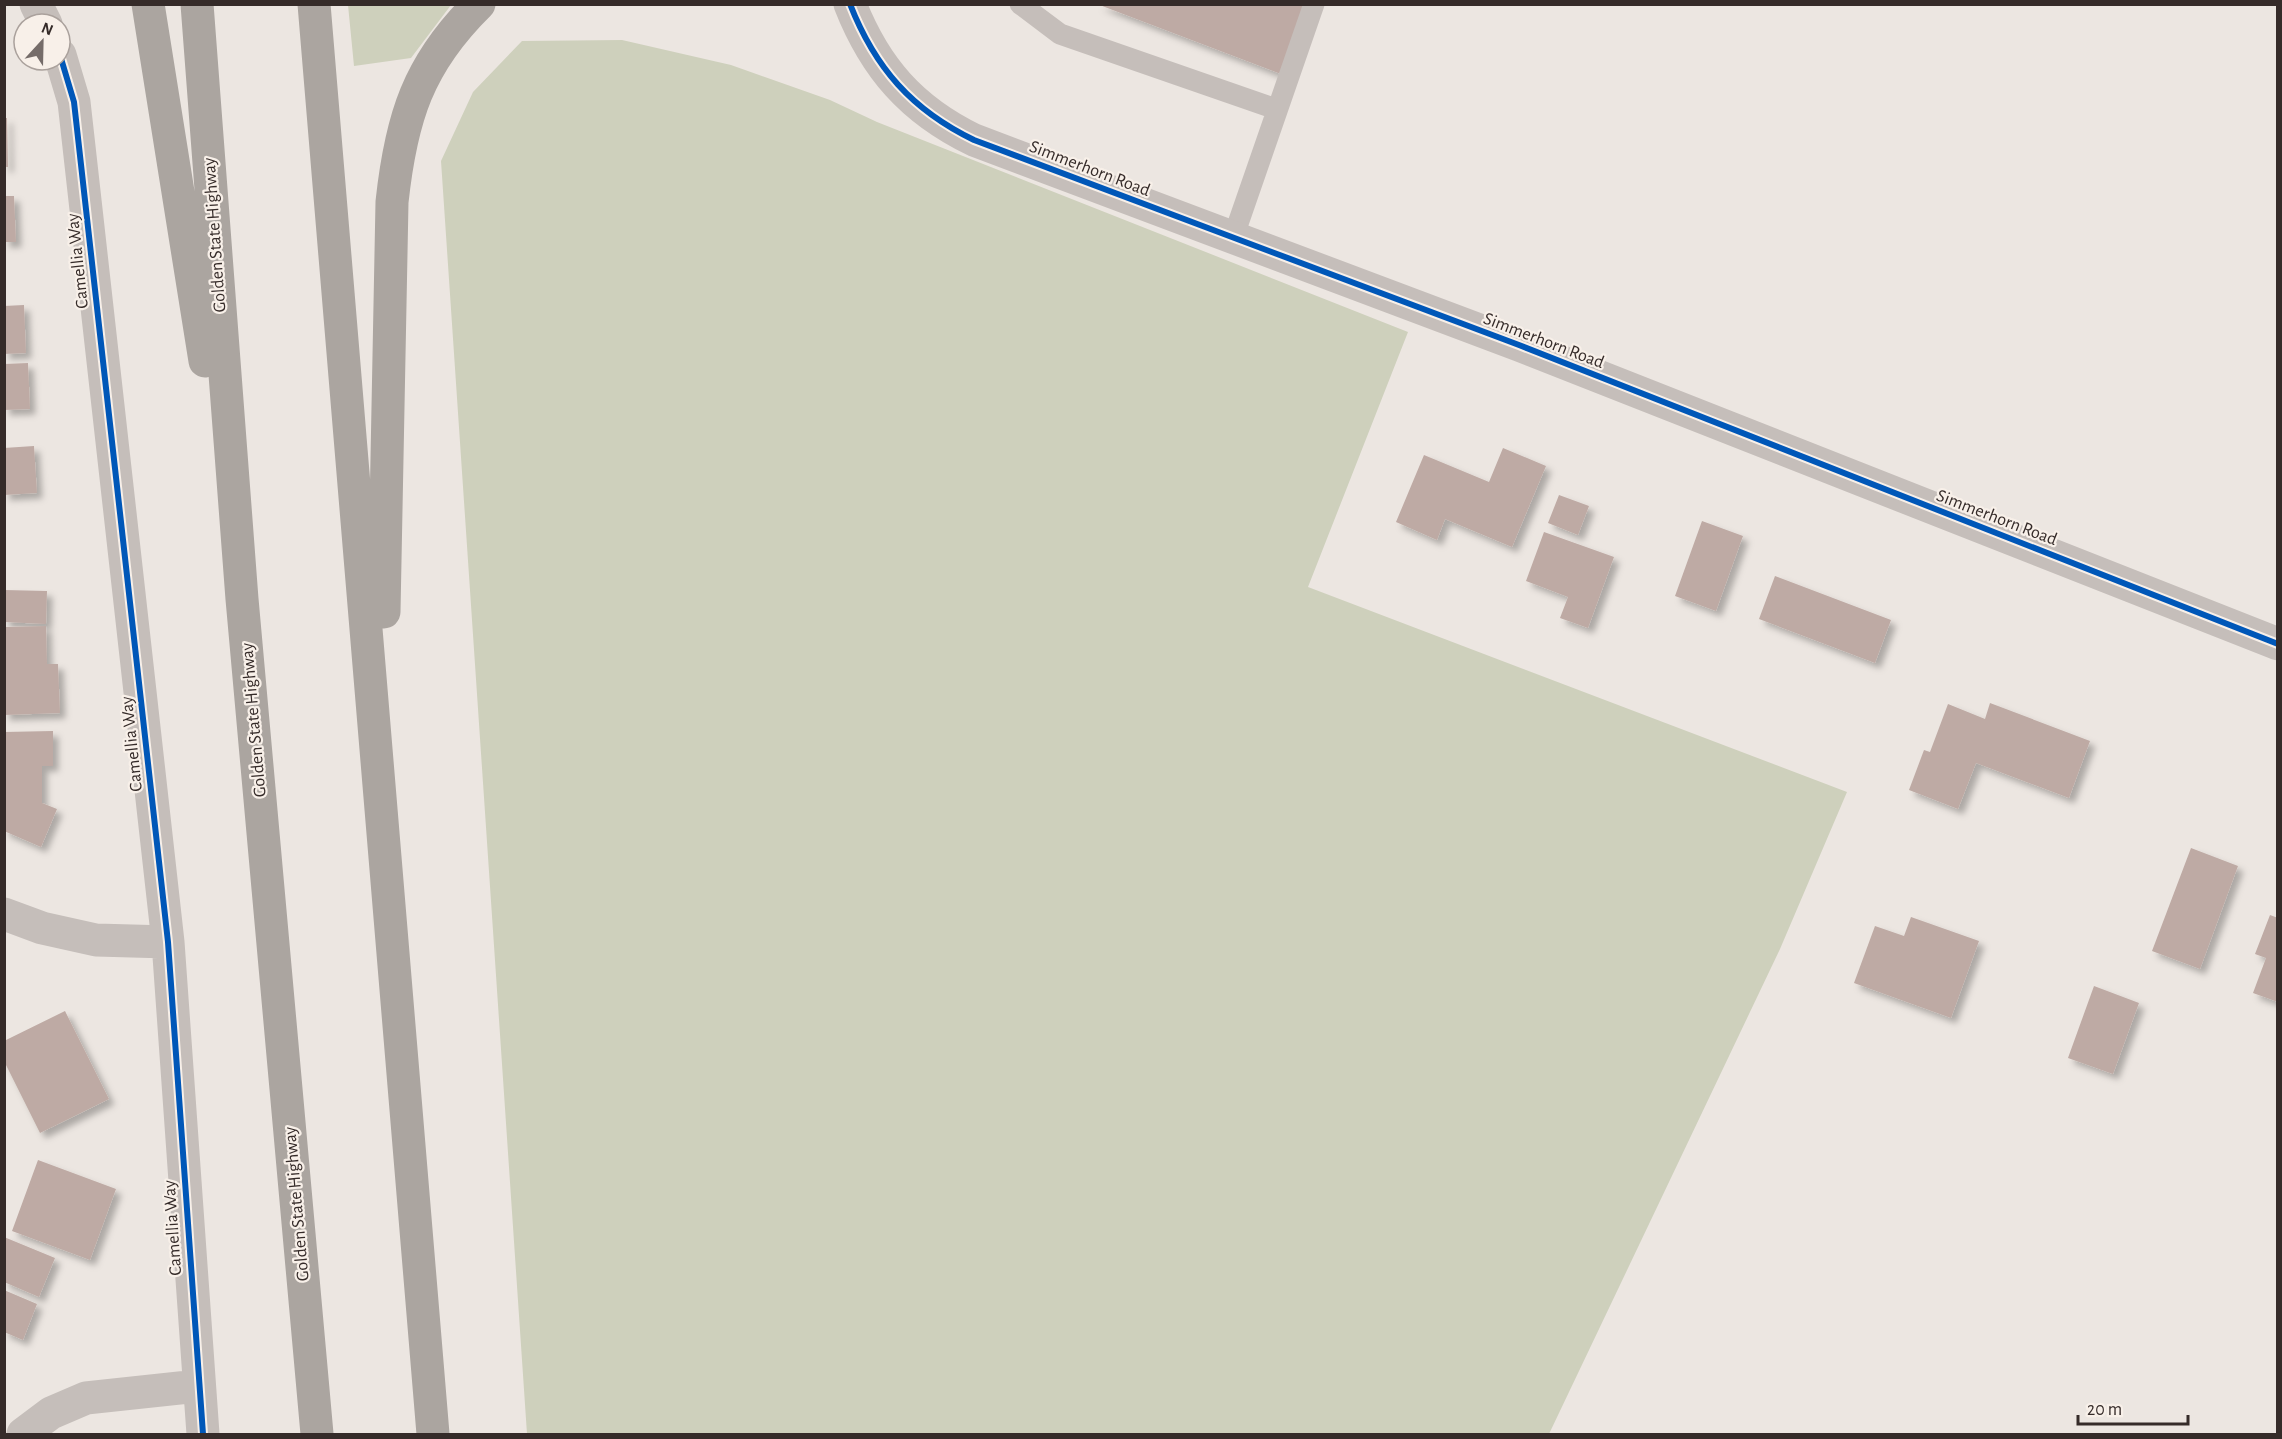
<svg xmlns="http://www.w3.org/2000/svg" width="2282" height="1439" viewBox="0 0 2282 1439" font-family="'Alegreya Sans',sans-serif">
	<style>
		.green { fill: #ced0bc }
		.building { fill: #beaaa4; filter: url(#shadow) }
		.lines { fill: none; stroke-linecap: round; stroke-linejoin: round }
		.service { stroke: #c5beba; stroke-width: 21 }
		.minor { stroke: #c5beba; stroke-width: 33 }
		.tertiary { stroke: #c5beba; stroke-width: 33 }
		.motorway { stroke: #aba5a0; stroke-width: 33 }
		.cycleway-casing { stroke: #f8f0e9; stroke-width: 10 }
		.cycleway { stroke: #0057b8; stroke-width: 6 }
		.labels { text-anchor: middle; stroke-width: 4.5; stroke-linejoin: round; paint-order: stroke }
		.street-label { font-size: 18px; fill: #352b29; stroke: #f8f0e9 }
	</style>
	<defs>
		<filter id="shadow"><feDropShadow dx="5.5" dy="5.5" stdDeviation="3" flood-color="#0004"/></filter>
	</defs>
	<rect width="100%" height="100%" fill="#ece6e1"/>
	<!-- green -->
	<path class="green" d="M 348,5 L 348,4 L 451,5 L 411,58 L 354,66 Z
		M 622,40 L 731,65 L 830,100 L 877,122 L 1408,332 L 1308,587 L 1847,792 L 1780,949 L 1549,1434 L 527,1434 L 441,161 L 473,92 L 522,41 Z"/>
	<!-- building -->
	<path class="building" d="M 1097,4 L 1308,4 L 1281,74 Z
		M 4,118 L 7,118 L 8,167 L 4,167 Z
		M 4,196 L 14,196 L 16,242 L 4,242 Z
		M 24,305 L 26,353 L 4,354 L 4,306 Z
		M 28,363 L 30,409 L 4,410 L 4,364 Z
		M 34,446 L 37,493 L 4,495 L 4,448 Z
		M 1503,448 L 1546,466 L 1512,547 L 1445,519 L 1437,540 L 1396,522 L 1424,455 L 1489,482 Z
		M 1559,495 L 1589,506 L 1578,535 L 1548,523 Z
		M 1702,521 L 1743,536 L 1716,611 L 1675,596 Z
		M 1544,532 L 1614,557 L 1588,628 L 1560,618 L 1568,597 L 1526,581 Z
		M 1775,576 L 1891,620 L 1875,663 L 1759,619 Z
		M 4,590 L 47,591 L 46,624 L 4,622 Z
		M 46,626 L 47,664 L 58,664 L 60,713 L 4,715 L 4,627 Z
		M 1990,703 L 2090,741 L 2069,798 L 1976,763 L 1958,809 L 1909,790 L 1924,750 L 1930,752 L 1948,704 L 1985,719 Z
		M 53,731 L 53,766 L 42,766 L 42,803 L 57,809 L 41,847 L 4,831 L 4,732 Z
		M 2191,848 L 2238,866 L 2200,969 L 2152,951 Z
		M 2270,915 L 2278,918 L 2278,1002 L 2253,993 L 2266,958 L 2255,954 Z
		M 1911,917 L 1979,941 L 1951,1018 L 1854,983 L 1875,926 L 1904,936 Z
		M 2094,986 L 2139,1003 L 2113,1074 L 2068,1058 Z
		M 65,1011 L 109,1099 L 40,1133 L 4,1061 L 4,1041 Z
		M 38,1160 L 116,1189 L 90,1260 L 12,1231 Z
		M 4,1237 L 55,1258 L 39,1297 L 4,1282 Z
		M 4,1290 L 37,1304 L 23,1340 L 4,1332 Z"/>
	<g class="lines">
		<!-- service -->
		<path class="service" d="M 1020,4 L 1060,34 L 1276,109
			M 1233,238 L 1314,4"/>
		<!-- minor -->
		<path class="minor" d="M 36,4 L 46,24
			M 60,55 L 74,102 L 168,942 L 203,1434
			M 4,914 L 42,928 L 96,940 L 168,942
			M 23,1434 L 51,1413 L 86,1398 L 198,1386"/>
		<!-- tertiary -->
		<path class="tertiary" d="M 850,4 C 875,68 912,110 974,140 L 1519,345 L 2278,644"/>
		<!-- motorway -->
		<path class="motorway" d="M 148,4 L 205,361
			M 197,4 L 242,599 L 317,1434
			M 314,4 L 433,1434
			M 384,612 L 392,202 C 401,118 418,64 479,4"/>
		<!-- cycleway casing -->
		<g class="cycleway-casing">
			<path id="cycleway" d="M 850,4 C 875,68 912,110 974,140 L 1519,345 L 2278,644
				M 60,55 L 74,102 L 168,942 L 203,1434"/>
		</g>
		<!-- cycleway -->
		<use href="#cycleway" class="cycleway"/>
	</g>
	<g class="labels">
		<!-- street labels -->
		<g class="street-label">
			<text transform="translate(1090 168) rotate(21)" y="6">Simmerhorn Road</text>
			<text transform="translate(214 235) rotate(-94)" y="6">Golden State Highway</text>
			<text transform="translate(77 261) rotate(-96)" y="6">Camellia Way</text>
			<text transform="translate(1544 340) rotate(21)" y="6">Simmerhorn Road</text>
			<text transform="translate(1997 517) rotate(21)" y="6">Simmerhorn Road</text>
			<text transform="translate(253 720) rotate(-95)" y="6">Golden State Highway</text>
			<text transform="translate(131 744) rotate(-96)" y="6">Camellia Way</text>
			<text transform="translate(296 1204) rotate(-95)" y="6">Golden State Highway</text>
			<text transform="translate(172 1228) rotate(-94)" y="6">Camellia Way</text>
		</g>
	</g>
	<!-- border -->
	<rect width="2282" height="1439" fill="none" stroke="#352b29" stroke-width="12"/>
	<!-- north arrow -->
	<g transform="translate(42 42) rotate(22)"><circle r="28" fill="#f8f0e9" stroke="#aaa19c" stroke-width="1.5"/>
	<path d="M0-4.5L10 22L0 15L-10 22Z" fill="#756c69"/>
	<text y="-9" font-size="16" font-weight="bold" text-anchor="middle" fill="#352b29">N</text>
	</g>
	<!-- scale -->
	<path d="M2078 1415v9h110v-9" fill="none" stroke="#352b29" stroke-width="3"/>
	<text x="2087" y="1415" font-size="18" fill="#352b29" stroke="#f8f0e9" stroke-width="4.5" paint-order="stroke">20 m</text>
</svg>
